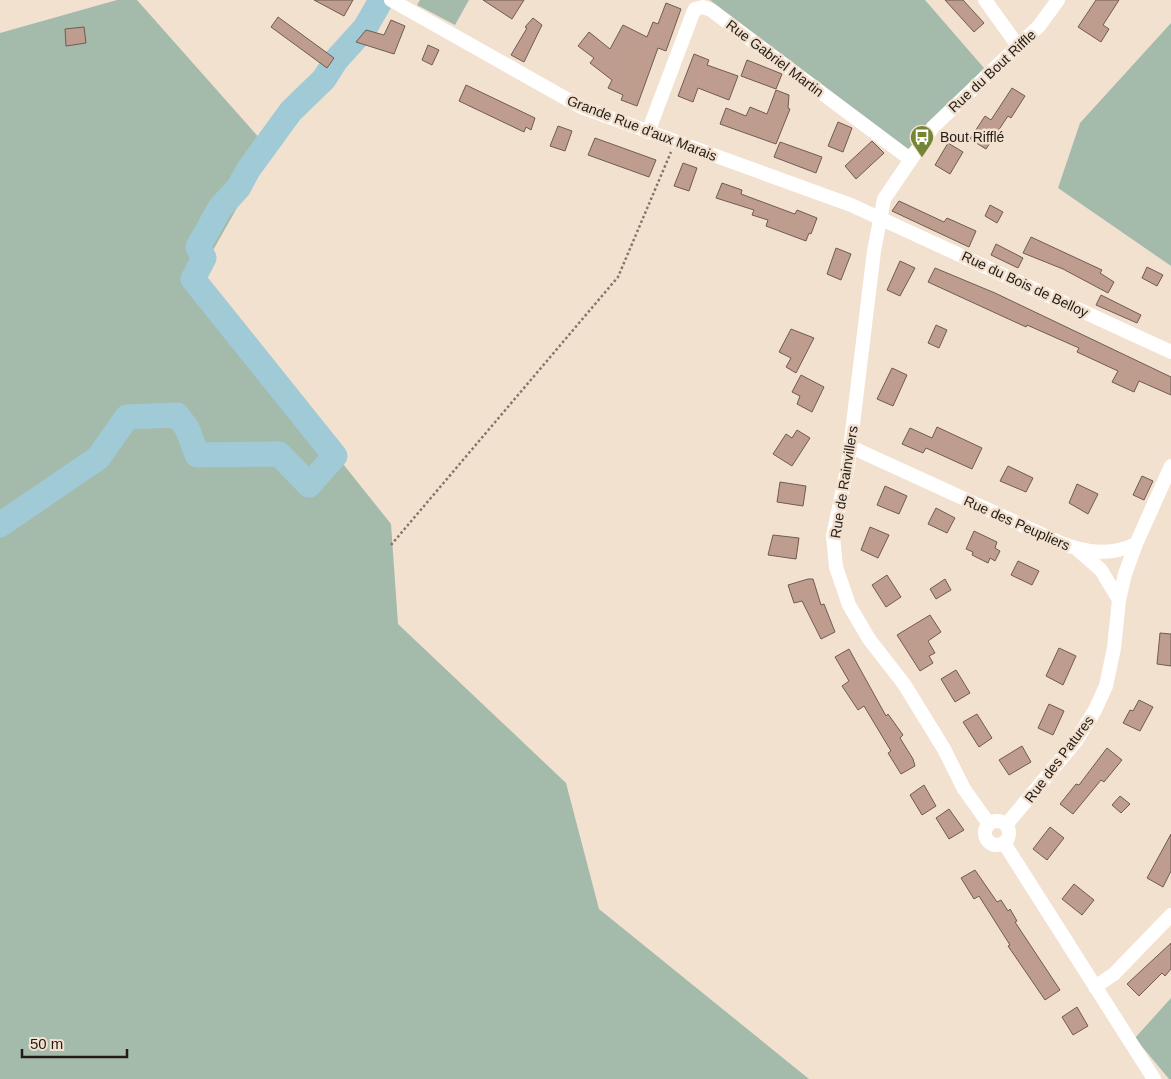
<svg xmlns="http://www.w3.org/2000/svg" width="1171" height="1079" viewBox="0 0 1171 1079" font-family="Helvetica,sans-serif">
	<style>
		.green { fill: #a4baab }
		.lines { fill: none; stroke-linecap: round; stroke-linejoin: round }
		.river { stroke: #a1cad7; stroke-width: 25 }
		.building { fill: #bf9d8e; stroke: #6f5b52 }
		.path { stroke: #82766b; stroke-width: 2.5; stroke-dasharray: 2.5 2.5; stroke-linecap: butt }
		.minor { stroke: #fff; stroke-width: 14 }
		.labels { text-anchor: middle; stroke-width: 5; stroke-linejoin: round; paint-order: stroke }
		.street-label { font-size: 14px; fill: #231c16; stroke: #f3e1d0 }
		.poi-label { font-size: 14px; fill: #231c16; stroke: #f3e1d0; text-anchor: start }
	</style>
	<rect width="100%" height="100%" fill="#f3e1d0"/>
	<!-- green -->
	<path class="green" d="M 117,0 L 137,0 L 270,150 L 196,280 L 391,524 L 398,624 L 566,783 L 599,909 L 809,1079 L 0,1079 L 0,33 Z
		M 420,0 L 469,0 L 455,25 L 417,5 Z
		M 710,0 L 925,0 L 984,68 L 907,150 Z
		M 1171,23 L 1171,266 L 1058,188 L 1080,123 Z
		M 1171,998 L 1171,1079 L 1169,1079 L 1135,1038 Z"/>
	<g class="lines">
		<!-- river -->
		<path class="river" d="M 0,525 L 98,458 L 127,417 L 177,415 L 187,428 L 197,455 L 279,454 L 309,485 L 335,456 L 193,279 L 204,258 L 198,247 L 220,208 L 239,187 L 248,170 L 291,111 L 324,79 L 336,60 L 365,28 L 380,2"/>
	</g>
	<!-- building -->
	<path class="building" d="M 314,0 L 353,0 L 344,16 Z
		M 483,0 L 524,0 L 512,19 Z
		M 945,0 L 963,0 L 984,23 L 974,32 Z
		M 1096,0 L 1119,0 L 1103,25 L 1109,29 L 1101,42 L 1078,27 Z
		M 666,3 L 681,9 L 666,51 L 658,48 L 637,106 L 621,100 L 623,95 L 608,88 L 612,80 L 590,63 L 594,58 L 578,46 L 589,32 L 610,49 L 623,25 L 647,37 L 653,22 L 658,24 Z
		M 278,17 L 334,58 L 327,68 L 271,27 Z
		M 533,18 L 542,25 L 524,62 L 511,55 L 527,28 L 525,27 Z
		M 391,20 L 405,26 L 394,54 L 356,42 L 366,30 L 384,35 Z
		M 84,27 L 86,43 L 66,46 L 65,29 Z
		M 428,45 L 439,50 L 432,65 L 422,60 Z
		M 694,54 L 709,60 L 707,65 L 738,76 L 729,100 L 698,88 L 693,102 L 678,96 Z
		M 747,60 L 782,74 L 776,89 L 741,76 Z
		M 466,85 L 535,118 L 531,130 L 526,127 L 524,132 L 459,101 Z
		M 1012,88 L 1025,96 L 1011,118 L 1008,116 L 986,149 L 970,139 L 985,116 L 991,120 Z
		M 776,90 L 789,95 L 788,108 L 790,109 L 776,144 L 720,124 L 726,108 L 746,116 L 750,107 L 767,114 Z
		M 838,122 L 852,128 L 843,152 L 828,146 Z
		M 558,126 L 572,131 L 565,151 L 550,146 Z
		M 595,138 L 656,160 L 649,177 L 588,155 Z
		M 872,141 L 884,153 L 856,179 L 845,166 Z
		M 780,142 L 822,157 L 816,173 L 774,157 Z
		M 948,143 L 963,152 L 950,174 L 935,165 Z
		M 683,163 L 697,168 L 689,191 L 674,186 Z
		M 722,183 L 742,190 L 741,194 L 792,213 L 795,214 L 797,210 L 817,218 L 811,234 L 809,233 L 806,241 L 766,226 L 768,220 L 752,215 L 754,210 L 716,198 Z
		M 899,201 L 944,222 L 947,218 L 976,231 L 969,247 L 892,211 Z
		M 990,205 L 1003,212 L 997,223 L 985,216 Z
		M 1031,237 L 1102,270 L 1100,273 L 1114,282 L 1108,293 L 1063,269 L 1023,253 Z
		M 996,244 L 1023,258 L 1018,268 L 991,255 Z
		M 836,248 L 851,254 L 841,280 L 827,274 Z
		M 900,261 L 915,268 L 900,296 L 887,290 Z
		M 1147,267 L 1163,275 L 1157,286 L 1142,278 Z
		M 935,268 L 995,293 L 1171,377 L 1171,395 L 1139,381 L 1134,392 L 1112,382 L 1118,371 L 1077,352 L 1079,348 L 1027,325 L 1026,327 L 928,282 Z
		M 1101,295 L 1141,315 L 1137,323 L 1096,305 Z
		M 936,325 L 947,330 L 939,348 L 928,343 Z
		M 791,329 L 814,338 L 796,373 L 786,367 L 791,358 L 779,352 Z
		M 892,368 L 907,375 L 893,406 L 877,399 Z
		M 801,375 L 824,387 L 812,412 L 797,404 L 800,396 L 792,392 Z
		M 937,427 L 982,448 L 972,469 L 926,448 L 923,453 L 902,444 L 910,428 L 932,438 Z
		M 797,430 L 810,438 L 792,466 L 773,454 L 786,434 L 792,438 Z
		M 1008,466 L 1033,478 L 1026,492 L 1000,481 Z
		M 1142,476 L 1153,481 L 1144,500 L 1133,495 Z
		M 780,482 L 806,486 L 803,506 L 777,502 Z
		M 1077,484 L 1098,494 L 1088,514 L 1069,503 Z
		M 885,486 L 907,496 L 899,514 L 877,505 Z
		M 936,508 L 955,518 L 947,533 L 928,524 Z
		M 870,527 L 889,535 L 878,558 L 861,550 Z
		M 974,531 L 997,542 L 995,548 L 1000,551 L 995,561 L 990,558 L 988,563 L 972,555 L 973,552 L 966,549 Z
		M 773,535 L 799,538 L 796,559 L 768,555 Z
		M 1018,561 L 1039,571 L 1032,585 L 1011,575 Z
		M 887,575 L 901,597 L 886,607 L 872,585 Z
		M 808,579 L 813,579 L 821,605 L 824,604 L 835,632 L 821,639 L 802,601 L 794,603 L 788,585 Z
		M 945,579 L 951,590 L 936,599 L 930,589 Z
		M 930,615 L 941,632 L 928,641 L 935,653 L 929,656 L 933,663 L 920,671 L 897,635 Z
		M 1160,633 L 1171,634 L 1171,666 L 1157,664 Z
		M 1059,648 L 1076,656 L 1063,685 L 1046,676 Z
		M 849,649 L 886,716 L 888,714 L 903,735 L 900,738 L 913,759 L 915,766 L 901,774 L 888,753 L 891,751 L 864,706 L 858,710 L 842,686 L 849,681 L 835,657 Z
		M 956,670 L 970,693 L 955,702 L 941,679 Z
		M 1139,700 L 1153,707 L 1140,731 L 1123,723 L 1130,710 L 1133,711 Z
		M 1049,704 L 1064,711 L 1053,735 L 1038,728 Z
		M 977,714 L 992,738 L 979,747 L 963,722 Z
		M 1022,746 L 1031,762 L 1009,775 L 999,760 Z
		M 1107,748 L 1122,760 L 1104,782 L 1101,780 L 1073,814 L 1060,804 L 1076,784 L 1079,785 Z
		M 924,785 L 936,806 L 922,815 L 910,795 Z
		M 1120,796 L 1130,804 L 1121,813 L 1112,805 Z
		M 949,809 L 964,830 L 949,839 L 936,818 Z
		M 1050,827 L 1064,838 L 1047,860 L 1033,849 Z
		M 1171,834 L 1171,871 L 1163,887 L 1147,878 Z
		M 975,870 L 997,902 L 1001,900 L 1008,911 L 1010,909 L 1017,921 L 1015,922 L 1060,990 L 1045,1000 L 1008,946 L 1010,945 L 979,896 L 974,899 L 961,878 Z
		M 1074,884 L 1094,900 L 1082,915 L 1062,899 Z
		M 1171,943 L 1171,969 L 1165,976 L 1162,973 L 1139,996 L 1127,984 Z
		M 1077,1007 L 1088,1026 L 1073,1035 L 1062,1017 Z"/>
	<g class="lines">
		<!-- path -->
		<path class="path" d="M 391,545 L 618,277 L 671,152"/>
		<!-- minor -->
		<path class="minor" d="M 391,0 L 581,107 L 851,205 L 1171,352
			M 985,0 L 1018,46
			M 648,132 L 693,13 L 695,9 L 703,7 L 711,10 L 910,159
			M 851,447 L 1061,543 C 1087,553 1110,556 1136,544 L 1171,466
			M 1119,600 L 1125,574 L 1136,544
			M985 833a12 12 0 1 1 24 0a12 12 0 1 1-24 0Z
			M 989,824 L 964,789 L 944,749 L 904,684 L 869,639 L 849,605 L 836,567 L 833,536 L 848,465 L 874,251 L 884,199 L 933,127 L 1039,26 L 1058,0
			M 1006,825 L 1076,741 L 1095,710 L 1106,686 L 1114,648 L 1119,600 L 1101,570 L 1078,550
			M 1004,843 L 1154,1079
			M 1095,987 L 1114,974 L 1171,915"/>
	</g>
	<!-- icons -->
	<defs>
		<g id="bus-pin" transform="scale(1.25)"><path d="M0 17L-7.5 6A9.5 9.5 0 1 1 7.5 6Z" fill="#748535" stroke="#f3e1d0"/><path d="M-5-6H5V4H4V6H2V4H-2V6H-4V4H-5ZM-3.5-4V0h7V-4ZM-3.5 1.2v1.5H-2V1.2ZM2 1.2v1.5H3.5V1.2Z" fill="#fff"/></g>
	</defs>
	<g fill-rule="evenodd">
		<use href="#bus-pin" x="922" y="137"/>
	</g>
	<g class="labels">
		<!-- street labels -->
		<g class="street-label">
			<text transform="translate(775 58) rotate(37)" y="5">Rue Gabriel Martin</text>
			<text transform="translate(992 71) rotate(-43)" y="5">Rue du Bout Riffle</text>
			<text transform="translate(642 128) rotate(21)" y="5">Grande Rue d'aux Marais</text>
			<text transform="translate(1025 284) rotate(25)" y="5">Rue du Bois de Belloy</text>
			<text transform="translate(844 482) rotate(-81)" y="5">Rue de Rainvillers</text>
			<text transform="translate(1017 523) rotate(24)" y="5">Rue des Peupliers</text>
			<text transform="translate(1059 759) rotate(-53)" y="5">Rue des Patures</text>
		</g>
		<!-- poi labels -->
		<g class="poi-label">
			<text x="940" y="142">Bout Rifflé</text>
		</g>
	</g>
	<!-- scale -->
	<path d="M22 1049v8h105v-8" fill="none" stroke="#231c16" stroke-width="2.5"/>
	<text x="30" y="1049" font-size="15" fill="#231c16" stroke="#f3e1d0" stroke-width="4" paint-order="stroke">50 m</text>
</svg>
